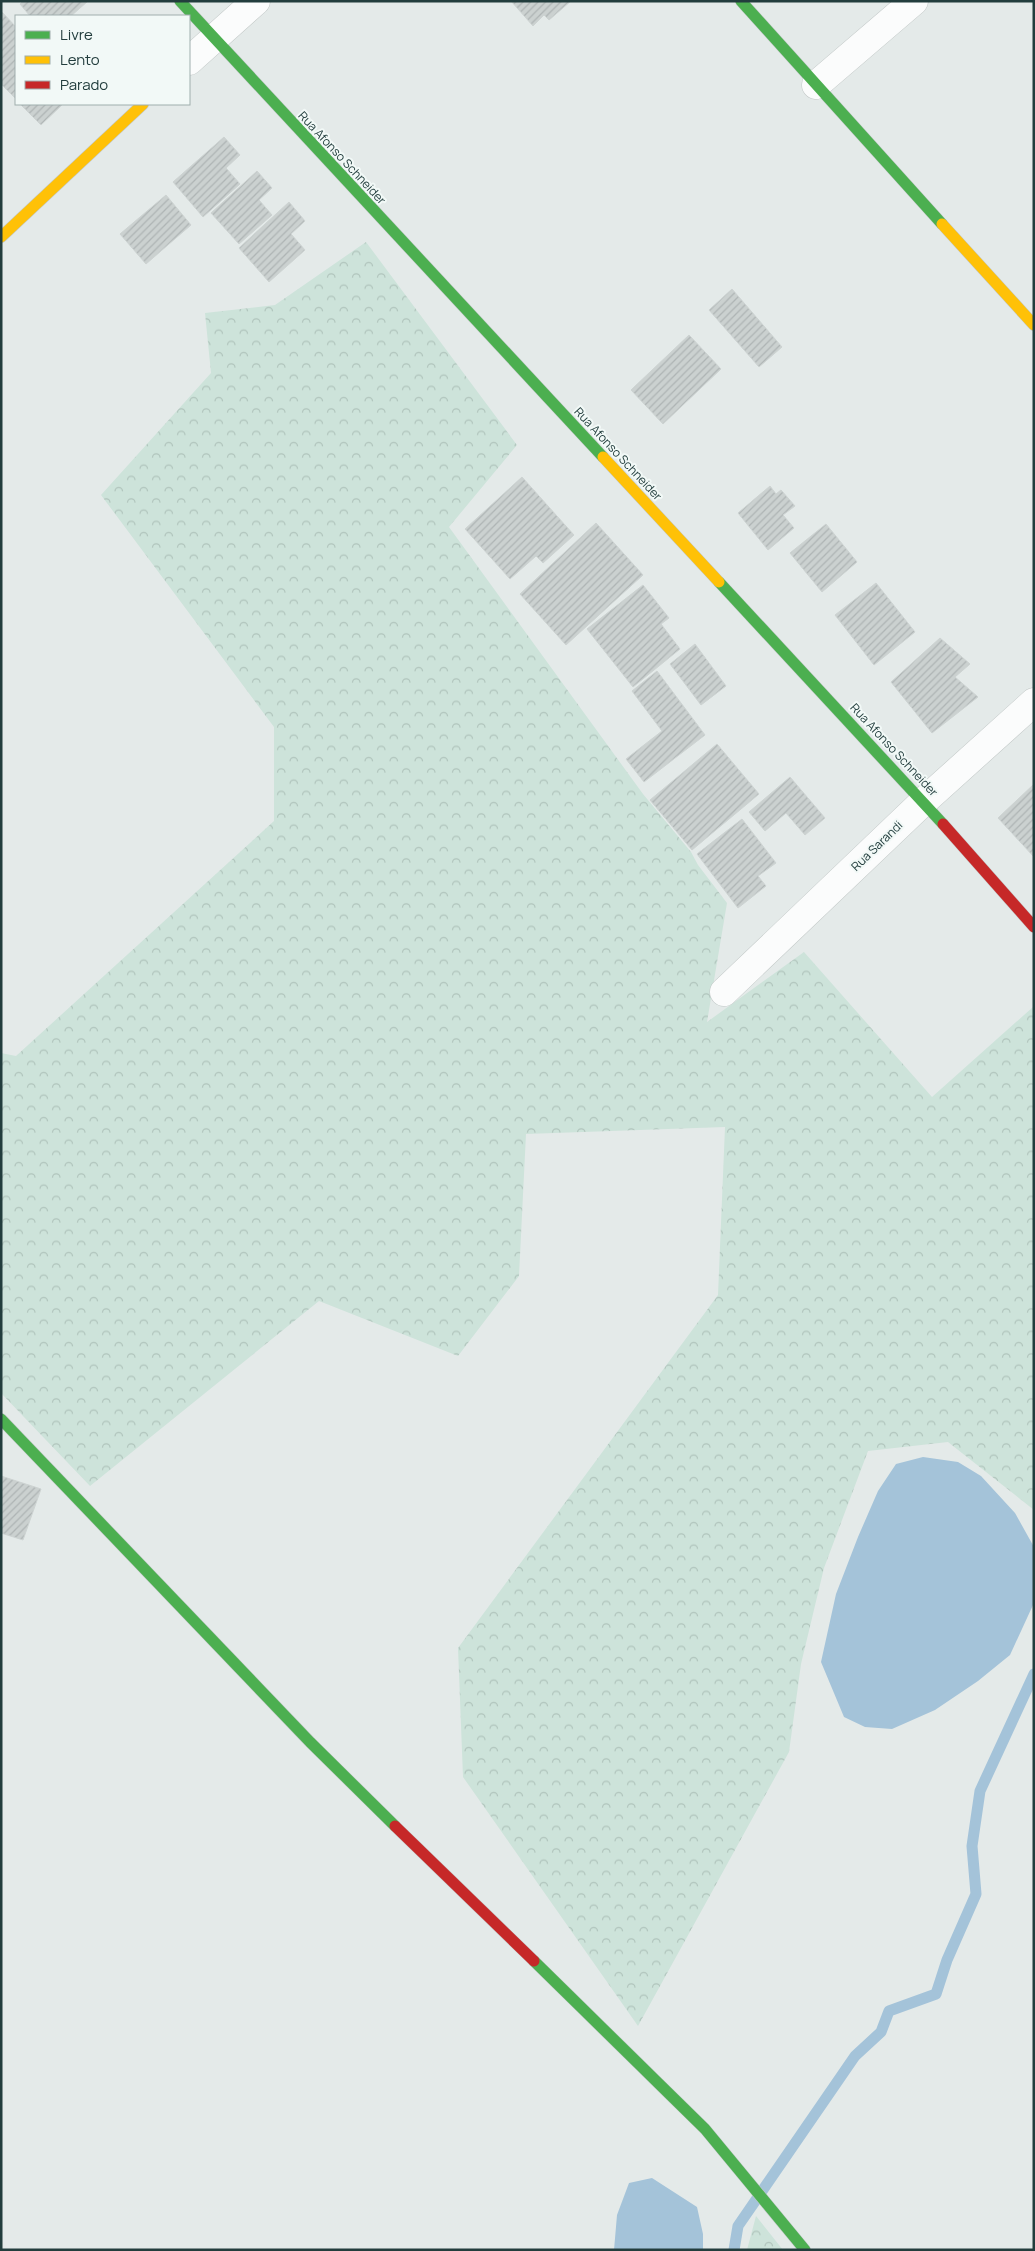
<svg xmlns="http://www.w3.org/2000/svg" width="1035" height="2251" viewBox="0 0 1035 2251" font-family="Manrope,sans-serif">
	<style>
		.forest { fill: url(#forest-crowns) }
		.water { fill: #a4c3d9 }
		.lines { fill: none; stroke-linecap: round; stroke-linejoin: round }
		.stream { stroke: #a4c3d9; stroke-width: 11 }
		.building { fill: url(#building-hatch); stroke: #cdd3d2 }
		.street-casing { stroke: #c1c7c6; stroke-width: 29 }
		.fast-casing { stroke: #c0c7c7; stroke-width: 12 }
		.slow-casing { stroke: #c0c7c7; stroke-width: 12 }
		.jam-casing { stroke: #c0c7c7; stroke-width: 12 }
		.street { stroke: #fbfcfc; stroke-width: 28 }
		.fast { stroke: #4caf50; stroke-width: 11 }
		.slow { stroke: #ffc107; stroke-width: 11 }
		.jam { stroke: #c62828; stroke-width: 11 }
		.labels { text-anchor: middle; stroke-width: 4; stroke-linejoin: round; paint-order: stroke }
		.street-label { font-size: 12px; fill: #223d3d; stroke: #f2f9f7 }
	</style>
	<defs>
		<pattern id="forest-crowns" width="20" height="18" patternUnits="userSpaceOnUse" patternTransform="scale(1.25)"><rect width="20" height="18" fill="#cde3da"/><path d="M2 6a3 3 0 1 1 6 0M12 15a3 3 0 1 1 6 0" fill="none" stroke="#b0c4bc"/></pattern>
		<pattern id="building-hatch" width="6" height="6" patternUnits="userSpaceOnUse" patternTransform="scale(1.25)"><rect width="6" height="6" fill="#cbd1d0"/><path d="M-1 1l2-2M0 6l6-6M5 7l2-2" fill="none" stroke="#aeb4b4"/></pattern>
	</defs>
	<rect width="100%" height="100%" fill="#e4eae9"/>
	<!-- forest -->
	<path class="forest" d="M 366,242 L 517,445 L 449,527 L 643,794 L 691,852 L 698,865 L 727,903 L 707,1022 L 804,952 L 932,1097 L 1033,1007 L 1034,1008 L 1034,1510 L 948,1442 L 868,1451 L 824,1568 L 801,1664 L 789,1752 L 638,2026 L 463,1777 L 458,1648 L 718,1295 L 725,1127 L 526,1134 L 519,1276 L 458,1356 L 319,1301 L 90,1486 L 1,1393 L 1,1053 L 16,1056 L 274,821 L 274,727 L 101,495 L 211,373 L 205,313 L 275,305 Z
		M 756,2216 L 783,2250 L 747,2250 Z"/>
	<!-- water -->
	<path class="water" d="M 923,1457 L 958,1462 L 981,1476 L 1015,1513 L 1034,1547 L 1033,1605 L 1010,1655 L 978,1681 L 935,1710 L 892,1729 L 865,1727 L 844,1717 L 821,1662 L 836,1594 L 858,1537 L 878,1491 L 896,1464 Z
		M 652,2178 L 697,2207 L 703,2234 L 703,2250 L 614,2250 L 617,2215 L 629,2183 Z"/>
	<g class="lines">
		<!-- stream -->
		<path class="stream" d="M 734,2250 L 738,2226 L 855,2056 L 881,2032 L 889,2011 L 936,1994 L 947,1960 L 976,1894 L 972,1846 L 980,1791 L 1034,1674"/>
	</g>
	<!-- building -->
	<path class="building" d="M 23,1 L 88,1 L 71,16 L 30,16 L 20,4 Z
		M 511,1 L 571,1 L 549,20 L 544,15 L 533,26 Z
		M 1,11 L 16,27 L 16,99 L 1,84 Z
		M 20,104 L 63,104 L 41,125 Z
		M 224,137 L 240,155 L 226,168 L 240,184 L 203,217 L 173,182 Z
		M 257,171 L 272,188 L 259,200 L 272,215 L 239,244 L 211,213 Z
		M 166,195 L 191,225 L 146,264 L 120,234 Z
		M 289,202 L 305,221 L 291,234 L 305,250 L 269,282 L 239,248 Z
		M 732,289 L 782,347 L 759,367 L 709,310 Z
		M 689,335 L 721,369 L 663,424 L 631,390 Z
		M 522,477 L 574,535 L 543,563 L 536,556 L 510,579 L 465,529 Z
		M 770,486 L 776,494 L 781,490 L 795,506 L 783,515 L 794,528 L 768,550 L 738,513 Z
		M 596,523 L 643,575 L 566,645 L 520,594 Z
		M 826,524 L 857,562 L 822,592 L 790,553 Z
		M 876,583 L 915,632 L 874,665 L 835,615 Z
		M 643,585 L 669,618 L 661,624 L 680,649 L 633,687 L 587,629 Z
		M 940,638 L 970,664 L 955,677 L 978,697 L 932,733 L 891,682 Z
		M 695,644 L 726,686 L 701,705 L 670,664 Z
		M 657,671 L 705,735 L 644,782 L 626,759 L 662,731 L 632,691 Z
		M 717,744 L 759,794 L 692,850 L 650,800 Z
		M 790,777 L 825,818 L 805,835 L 786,813 L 765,831 L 749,812 Z
		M 1034,784 L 1034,857 L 998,818 Z
		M 742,819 L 776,863 L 758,876 L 766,886 L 738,908 L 697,854 Z
		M 1,1476 L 41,1489 L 23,1540 L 1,1533 Z"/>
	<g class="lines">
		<!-- street casing -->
		<g class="street-casing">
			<path id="street" d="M 189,61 L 256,1
				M 816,85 L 914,1
				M 724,992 L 923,802 L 1034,702"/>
		</g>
		<!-- fast casing -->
		<g class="fast-casing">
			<path id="fast" d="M 180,1 L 603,457
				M 741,1 L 942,224
				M 719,582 L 943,824
				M 1,1419 L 310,1742 L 395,1826
				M 534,1961 L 705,2129 L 805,2250"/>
		</g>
		<!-- slow casing -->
		<g class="slow-casing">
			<path id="slow" d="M 942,224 L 1034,325
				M 1,237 L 143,104
				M 603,457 L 719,582"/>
		</g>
		<!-- jam casing -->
		<g class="jam-casing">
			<path id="jam" d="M 943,824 L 1034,927
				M 395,1826 L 534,1961"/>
		</g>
		<!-- street -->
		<use href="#street" class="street"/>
		<!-- fast -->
		<use href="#fast" class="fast"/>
		<!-- slow -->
		<use href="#slow" class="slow"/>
		<!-- jam -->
		<use href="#jam" class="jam"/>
	</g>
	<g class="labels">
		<!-- street labels -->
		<g class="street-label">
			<text transform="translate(342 158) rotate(47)" y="4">Rua Afonso Schneider</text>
			<text transform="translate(618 454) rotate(47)" y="4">Rua Afonso Schneider</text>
			<text transform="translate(894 750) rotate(47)" y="4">Rua Afonso Schneider</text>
			<text transform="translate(877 846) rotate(-44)" y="4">Rua Sarandi</text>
		</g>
	</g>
	<!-- border -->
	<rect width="1035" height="2251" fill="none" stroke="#223d3d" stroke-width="5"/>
	<!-- legend -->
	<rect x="15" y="15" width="175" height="90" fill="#f2f9f7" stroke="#9faead"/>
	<rect x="25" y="31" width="25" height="8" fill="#4caf50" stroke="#9faead"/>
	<text x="60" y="40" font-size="15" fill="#223d3d">Livre</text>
	<rect x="25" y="56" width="25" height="8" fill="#ffc107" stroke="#9faead"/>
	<text x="60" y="65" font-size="15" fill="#223d3d">Lento</text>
	<rect x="25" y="81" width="25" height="8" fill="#c62828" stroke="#9faead"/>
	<text x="60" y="90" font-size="15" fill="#223d3d">Parado</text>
</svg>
